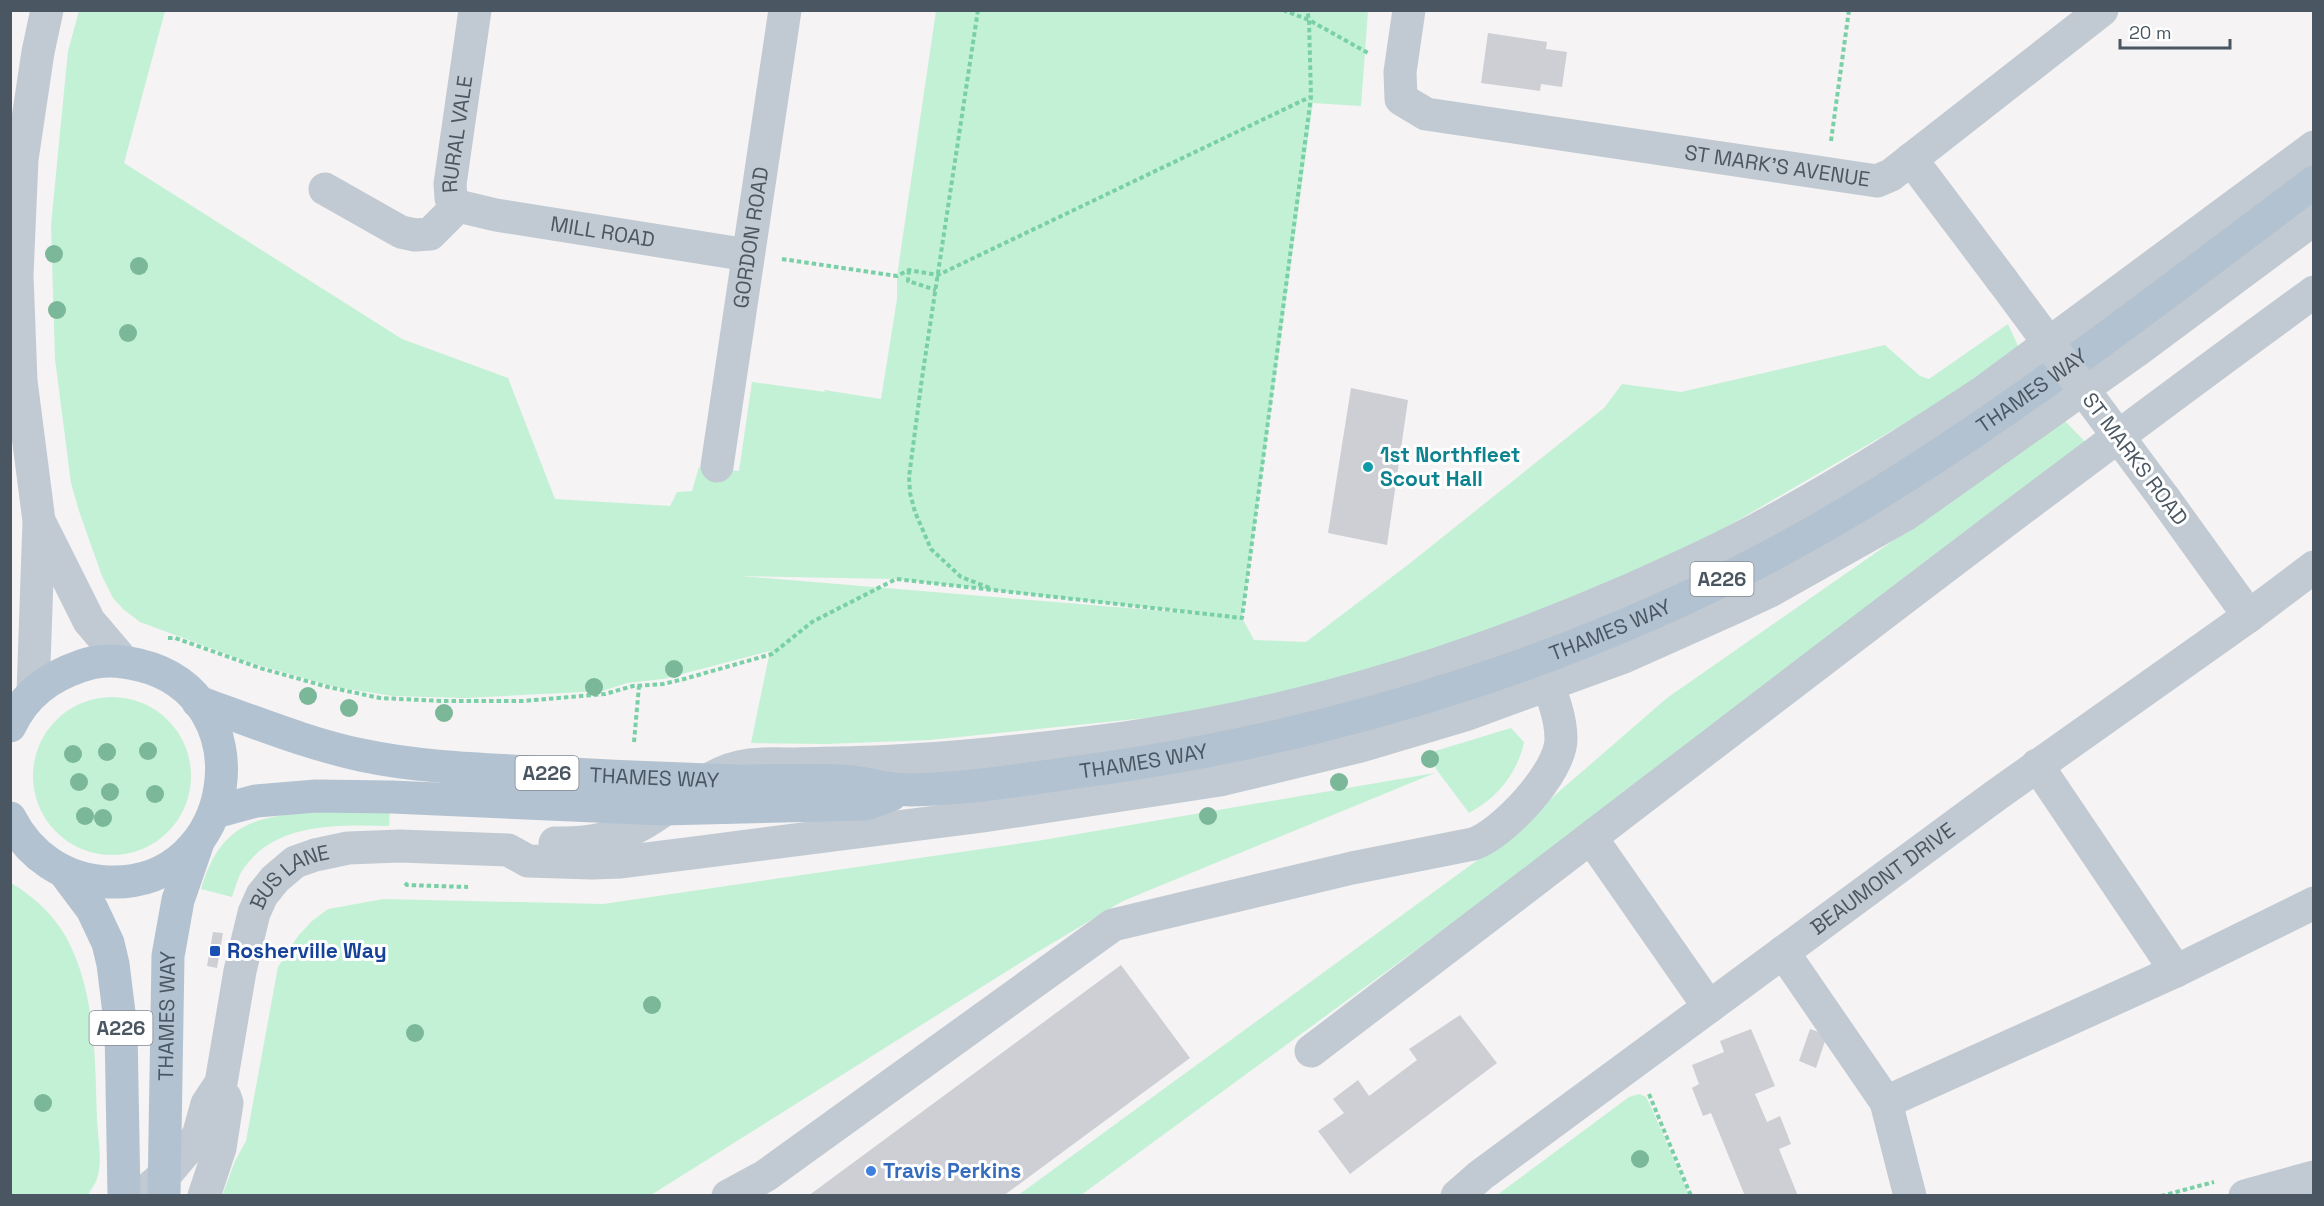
<svg xmlns="http://www.w3.org/2000/svg" width="2324" height="1206" viewBox="0 0 2324 1206" font-family="'Space Grotesk',sans-serif">
	<style>
		.green { fill: #c3f1d5; fill-rule: evenodd }
		.building { fill: #cdcfd5 }
		.lines { fill: none; stroke-linecap: round; stroke-linejoin: round }
		.path { stroke: #7ad0a6; stroke-width: 4; stroke-dasharray: 4.5 3; stroke-linecap: butt }
		.minor { stroke: #c1cad2; stroke-width: 33 }
		.major { stroke: #b3c2d1; stroke-width: 33 }
		.minor-bridge { stroke: #c1cad2; stroke-width: 33 }
		.tree { fill: #7bb799 }
		.culture-dot { fill: #0f9aa8; stroke: #fff; stroke-width: 2 }
		.transit-dot { fill: #1a4fb4; stroke: #fff; stroke-width: 2 }
		.shop-dot { fill: #3f7fe0; stroke: #fff; stroke-width: 2 }
		.labels { text-anchor: middle; stroke-width: 6; stroke-linejoin: round; paint-order: stroke }
		.shield { fill: #fff; stroke: #808990; stroke-width: 1.5 }
		.shield-label { font-size: 20px; font-weight: bold; fill: #4a5661 }
		.street-label { font-size: 21px; fill: #4a5661; stroke: #fff }
		.culture-label { font-size: 21px; font-weight: bold; fill: #0d838f; stroke: #fff; text-anchor: start }
		.transit-label { font-size: 21px; font-weight: bold; fill: #164399; stroke: #fff; text-anchor: start }
		.shop-label { font-size: 21px; font-weight: bold; fill: #366cbe; stroke: #fff; text-anchor: start }
	</style>
	<rect width="100%" height="100%" fill="#f5f3f3"/>
	<!-- green -->
	<path class="green" d="M 79,11 L 165,11 L 124,163 L 402,339 L 508,378 L 555,499 L 670,506 L 677,492 L 692,491 L 699,467 L 739,471 L 752,382 L 825,392 L 824,390 L 881,399 L 897,299 L 897,276 L 936,11 L 1368,11 L 1361,106 L 1313,103 L 1242,618 L 1254,640 L 1306,642 L 1409,564 L 1604,408 L 1622,384 L 1681,392 L 1885,345 L 1920,376 L 1929,379 L 2008,324 L 2022,355 L 1656,568 L 1449,654 L 1224,710 L 929,740 L 826,744 L 751,743 L 770,651 L 663,679 L 627,683 L 602,691 L 465,698 L 393,696 L 335,687 L 248,662 L 140,622 L 123,609 L 113,598 L 102,576 L 79,511 L 71,483 L 55,359 L 51,225 L 68,51 ZM 740,576 L 896,579 L 1212,615 Z
		M 2065,421 L 2089,446 L 1510,881 L 1081,1195 L 1017,1196 L 1494,848 L 1667,698 Z
		M33 776a79 79 0 1 1 158 0a79 79 0 1 1-158 0Z
		M 1511,728 L 1524,742 C 1518,773 1496,799 1469,813 L 1436,769 L 1432,752 Z
		M 1435,773 L 1123,901 L 1039,951 L 651,1195 L 222,1196 L 235,1161 L 246,1141 L 278,967 L 298,936 L 312,921 L 328,909 L 384,899 L 603,904 L 1043,840 Z
		M 390,806 L 389,826 C 338,825 273,822 242,871 C 237,879 235,889 232,897 L 201,889 C 220,824 255,816 316,812 C 341,810 365,808 390,806 Z
		M 11,883 C 33,896 53,914 66,937 C 96,992 95,1059 97,1120 C 98,1137 102,1159 98,1175 C 97,1182 91,1189 88,1195 L 11,1195 Z
		M 1639,1094 L 1646,1097 L 1652,1109 L 1689,1195 L 1497,1195 L 1629,1097 Z"/>
	<!-- building -->
	<path class="building" d="M 1488,33 L 1547,42 L 1546,49 L 1567,52 L 1562,87 L 1541,84 L 1540,91 L 1481,83 Z
		M 1351,388 L 1408,400 L 1387,545 L 1328,533 Z
		M 213,932 L 223,933 L 217,968 L 207,966 Z
		M 1121,965 L 1190,1058 L 1003,1196 L 808,1196 Z
		M 1460,1015 L 1497,1063 L 1350,1174 L 1318,1131 L 1344,1113 L 1333,1099 L 1358,1080 L 1369,1096 L 1417,1060 L 1409,1049 Z
		M 1751,1029 L 1775,1086 L 1755,1094 L 1767,1122 L 1780,1116 L 1791,1144 L 1779,1149 L 1798,1196 L 1745,1196 L 1711,1113 L 1703,1116 L 1692,1088 L 1699,1084 L 1692,1065 L 1724,1052 L 1720,1041 Z
		M 1810,1029 L 1827,1035 L 1816,1068 L 1799,1061 Z"/>
	<g class="lines">
		<!-- path -->
		<path class="path" d="M 978,10 L 922,378 L 909,477 L 910,493 L 915,512 L 931,549 L 961,577 L 990,588
			M 1283,10 L 1309,20 L 1307,10
			M 1831,141 L 1849,10
			M 782,259 L 897,276 L 909,270 L 938,275 L 1310,97
			M 909,270 L 908,281 L 936,290
			M 168,638 L 175,638 L 260,668 L 328,687 L 380,698 L 442,701 L 523,701 L 605,694 L 633,686 L 663,684 L 684,679 L 772,654 L 812,622 L 896,579 L 1242,618 L 1311,97 L 1309,20 L 1368,53
			M 634,742 L 639,686
			M 405,883 L 407,885 L 468,887
			M 1649,1094 L 1691,1196
			M 2161,1196 L 2214,1182"/>
		<!-- minor -->
		<g class="minor">
			<path id="s1" d="M 1409,10 L 1400,72 L 1401,99 L 1426,114 L 1877,181 L 1891,175 L 2102,10"/>
			<path d="M 1911,159 L 2002,280"/>
			<path id="s2" d="M 325,189 L 401,232 L 415,235 L 430,234 L 458,206 L 451,198 L 450,184 L 475,10"/>
			<path id="s3" d="M 458,206 L 496,215 L 748,255"/>
			<path id="s4" d="M 717,466 L 785,10"/>
			<path d="M 2164,498 L 2249,616"/>
			<path d="M 40,523 L 89,621 L 123,661"/>
			<path d="M 33,693 L 39,521 L 21,381 L 17,275 L 22,159 L 38,52 L 47,10"/>
			<path d="M 2037,765 L 2176,971"/>
			<path d="M 1592,839 L 1709,1007"/>
			<path d="M 555,843 C 586,844 617,839 644,823 C 679,803 708,770 750,765 C 765,763 781,764 796,764 C 834,763 873,763 911,760 C 982,756 1053,747 1124,738 C 1298,714 1469,660 1630,590 C 1679,568 1728,546 1774,520 C 1846,481 1915,437 1983,392 L 2314,147"/>
			<path d="M 1783,952 L 1886,1102 L 1910,1196"/>
			<path d="M 1311,1051 C 1645,798 1975,539 2314,292"/>
			<path d="M 1886,1102 L 2176,971 L 2314,903"/>
			<path id="s5" d="M 140,1196 L 166,1174 L 198,1136 L 207,1104 L 221,1083 L 240,971 L 254,913 L 262,895 L 275,879 L 295,862 L 315,855 L 348,848 L 400,846 L 508,850 L 528,861 L 592,863 L 621,862 L 701,852 L 983,816 L 1220,780 L 1361,746 L 1465,715 L 1624,657 L 1736,607 L 1772,590 L 1905,515 L 2139,349 L 2314,219"/>
			<path d="M 204,1196 L 220,1148 L 227,1103 L 225,1097"/>
			<path d="M 728,1196 L 765,1176 L 1113,925 L 1352,868 L 1473,844 C 1503,834 1561,772 1561,739 C 1561,713 1549,688 1539,664"/>
			<path id="s6" d="M 1457,1196 L 1481,1175 L 1995,796 L 2249,616 L 2314,567"/>
			<path d="M 2245,1196 L 2314,1177"/>
		</g>
		<!-- major -->
		<g class="major">
			<path id="s7" d="M 198,702 C 253,721 305,743 361,755 C 417,767 475,769 532,772 C 601,776 670,779 738,781 C 773,781 807,780 842,781 C 864,782 887,790 910,790 C 970,789 1032,778 1092,770 C 1348,734 1601,655 1826,525 C 1998,425 2155,301 2314,182"/>
			<path d="M 10,726 C 25,694 49,677 81,666 C 99,659 120,660 139,665 C 266,695 239,887 108,882 C 65,880 29,856 10,818"/>
			<path d="M 215,812 L 256,801 L 316,796 L 392,797 L 663,809 L 866,804 L 891,795"/>
			<path d="M 65,873 L 92,909 L 108,943 L 113,964 L 121,1029 L 124,1196"/>
			<path id="s8" d="M 164,1196 L 168,956 L 178,900 L 198,842"/>
		</g>
		<!-- minor-bridge -->
		<path class="minor-bridge" d="M 2002,280 L 2164,498"/>
	</g>
	<!-- trees -->
	<g class="tree">
		<circle cx="54" cy="254" r="9"/>
		<circle cx="139" cy="266" r="9"/>
		<circle cx="57" cy="310" r="9"/>
		<circle cx="128" cy="333" r="9"/>
		<circle cx="674" cy="669" r="9"/>
		<circle cx="594" cy="687" r="9"/>
		<circle cx="308" cy="696" r="9"/>
		<circle cx="349" cy="708" r="9"/>
		<circle cx="444" cy="713" r="9"/>
		<circle cx="148" cy="751" r="9"/>
		<circle cx="107" cy="752" r="9"/>
		<circle cx="73" cy="754" r="9"/>
		<circle cx="1430" cy="759" r="9"/>
		<circle cx="79" cy="782" r="9"/>
		<circle cx="1339" cy="782" r="9"/>
		<circle cx="110" cy="792" r="9"/>
		<circle cx="155" cy="794" r="9"/>
		<circle cx="85" cy="816" r="9"/>
		<circle cx="1208" cy="816" r="9"/>
		<circle cx="103" cy="818" r="9"/>
		<circle cx="652" cy="1005" r="9"/>
		<circle cx="415" cy="1033" r="9"/>
		<circle cx="43" cy="1103" r="9"/>
		<circle cx="1640" cy="1159" r="9"/>
	</g>
	<!-- markers -->
	<circle class="culture-dot" cx="1368" cy="467" r="6"/>
	<rect class="transit-dot" x="209" y="945" width="12" height="12" rx="3"/>
	<circle class="shop-dot" cx="871" cy="1171" r="6"/>
	<g class="labels">
		<!-- shield labels -->
		<g class="shield">
			<rect x="1690.5" y="562" width="63" height="34" rx="4.5"/>
			<rect x="515.5" y="756" width="63" height="34" rx="4.5"/>
			<rect x="89.5" y="1011" width="63" height="34" rx="4.5"/>
		</g>
		<g class="shield-label">
			<text x="1722" y="586">A226</text>
			<text x="547" y="780">A226</text>
			<text x="121" y="1035">A226</text>
		</g>
		<!-- street labels -->
		<g class="street-label">
			<text dy="7" stroke="none"><textPath href="#s2" startOffset="231">RURAL VALE</textPath></text>
			<text dy="7" stroke="none"><textPath href="#s1" startOffset="474">ST MARK'S AVENUE</textPath></text>
			<text dy="7" stroke="none"><textPath href="#s3" startOffset="147">MILL ROAD</textPath></text>
			<text dy="7" stroke="none"><textPath href="#s4" startOffset="231">GORDON ROAD</textPath></text>
			<text dy="7" stroke="none"><textPath href="#s7" startOffset="1930">THAMES WAY</textPath></text>
			<text transform="translate(2135 459) rotate(53)" y="7">ST MARKS ROAD</text>
			<text dy="7" stroke="none"><textPath href="#s7" startOffset="1444">THAMES WAY</textPath></text>
			<text dy="7" stroke="none"><textPath href="#s7" startOffset="958">THAMES WAY</textPath></text>
			<text dy="7" stroke="none"><textPath href="#s7" startOffset="466">THAMES WAY</textPath></text>
			<text dy="7" stroke="none"><textPath href="#s6" startOffset="531">BEAUMONT DRIVE</textPath></text>
			<text dy="7" stroke="none"><textPath href="#s5" startOffset="369">BUS LANE</textPath></text>
			<text dy="7" stroke="none"><textPath href="#s8" startOffset="180">THAMES WAY</textPath></text>
		</g>
		<!-- culture labels -->
		<g class="culture-label">
			<text x="1380" y="462">1st Northfleet<tspan x="1380" dy="24">Scout Hall</tspan></text>
		</g>
		<!-- transit labels -->
		<g class="transit-label">
			<text x="227" y="958">Rosherville Way</text>
		</g>
		<!-- shop labels -->
		<g class="shop-label">
			<text x="883" y="1178">Travis Perkins</text>
		</g>
	</g>
	<!-- border -->
	<rect width="2324" height="1206" fill="none" stroke="#4a5661" stroke-width="24"/>
	<!-- scale -->
	<path d="M2120 39v9h110v-9" fill="none" stroke="#4a5661" stroke-width="3"/>
	<text x="2129" y="39" font-size="18" fill="#4a5661" stroke="#ffffff" stroke-width="4.5" paint-order="stroke">20 m</text>
</svg>
